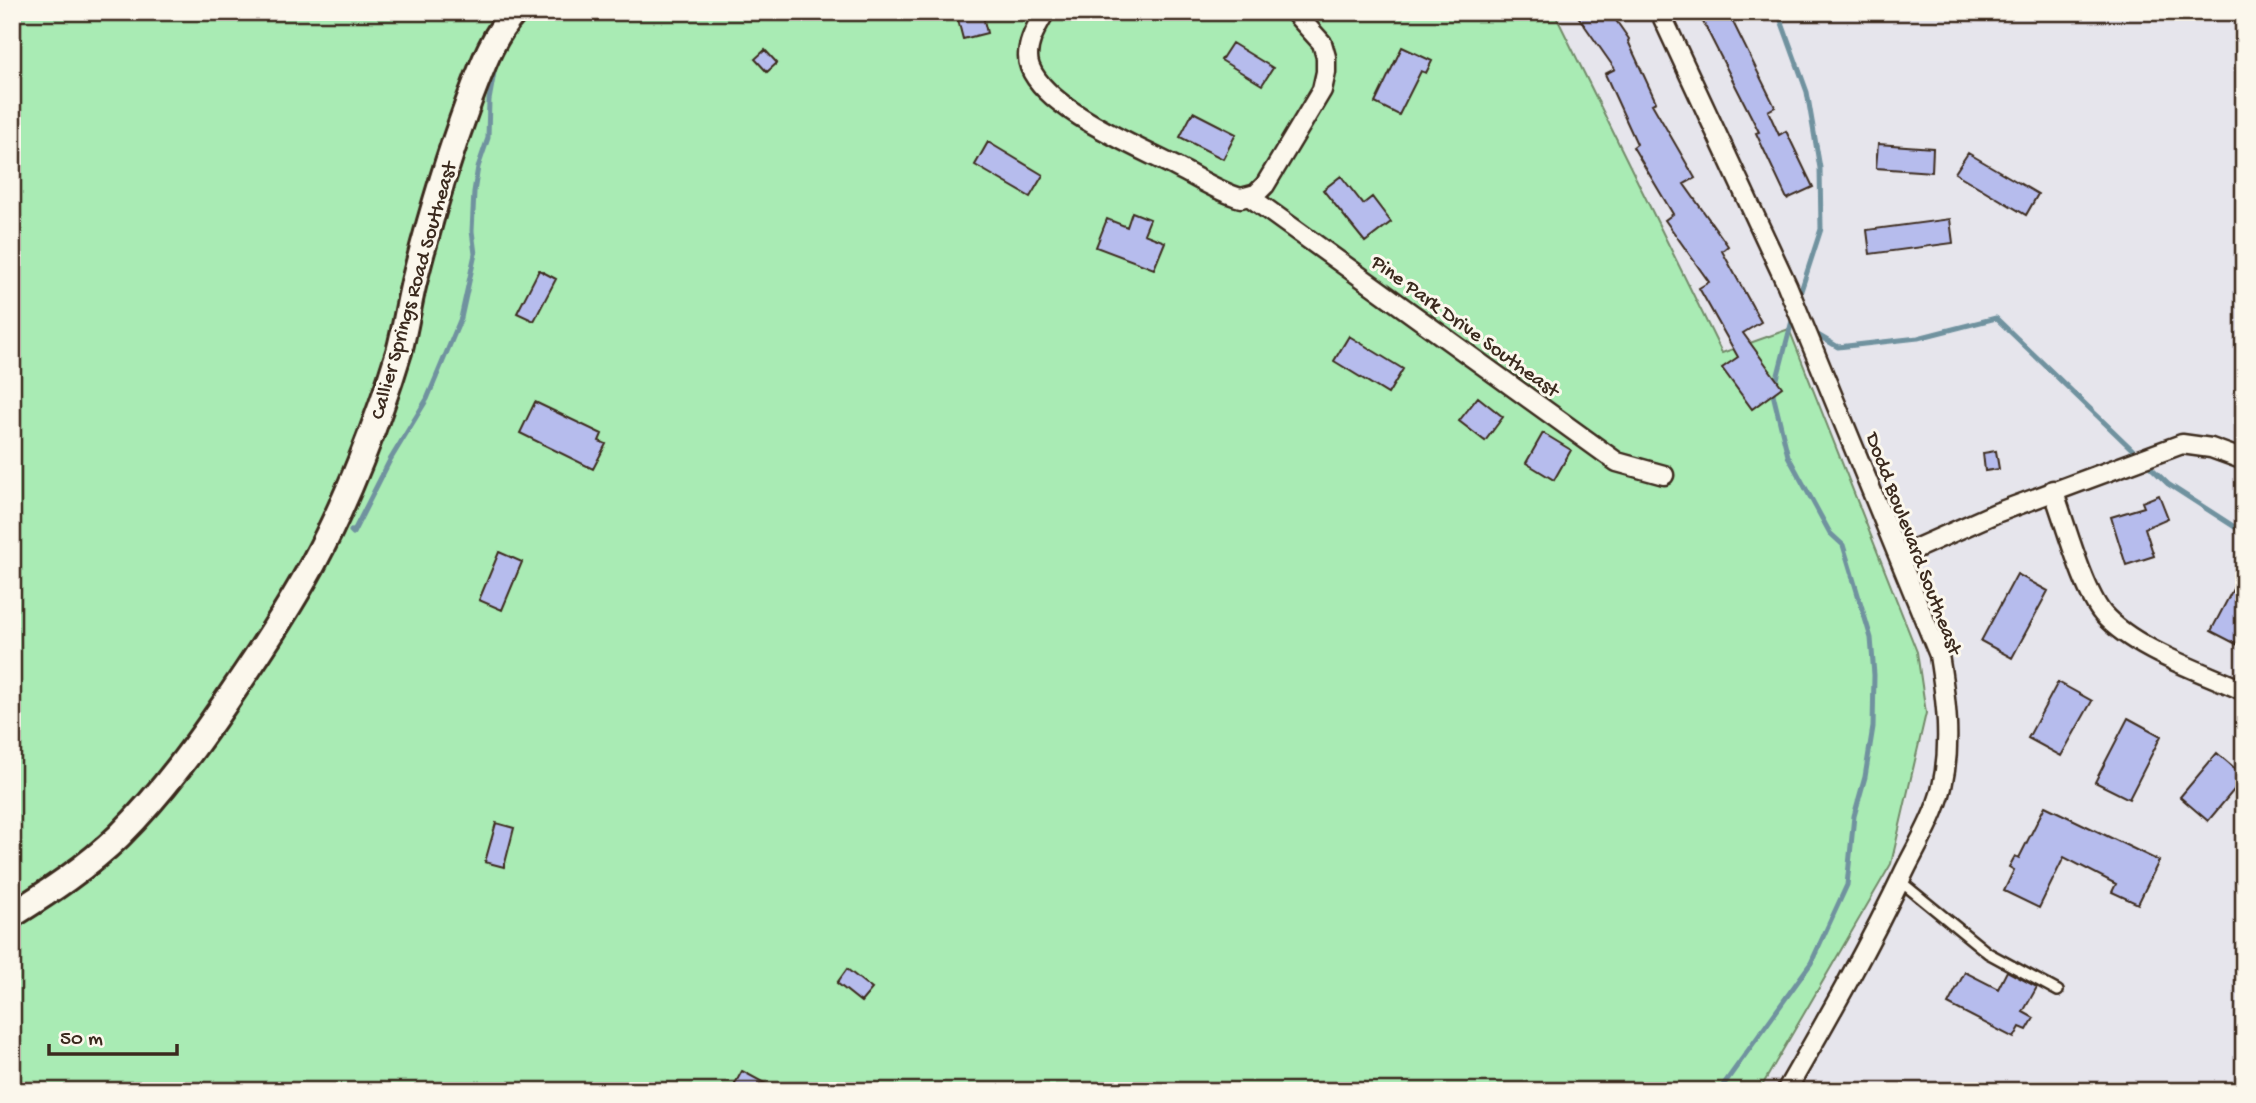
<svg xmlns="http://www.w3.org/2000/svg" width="2256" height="1103" viewBox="0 0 2256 1103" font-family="'Gochi Hand',sans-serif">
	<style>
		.green { fill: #a9ebb4; stroke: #728a69; stroke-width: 2 }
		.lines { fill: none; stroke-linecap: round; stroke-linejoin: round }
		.stream { stroke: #70929f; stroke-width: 5 }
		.building { fill: #b6bced; stroke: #3b2a1e; stroke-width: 2 }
		.lane-casing { stroke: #3b2a1e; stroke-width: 14 }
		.street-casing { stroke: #3b2a1e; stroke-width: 23 }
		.secondary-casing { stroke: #3b2a1e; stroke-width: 30 }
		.lane { stroke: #fbf7ec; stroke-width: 9 }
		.street { stroke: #fbf7ec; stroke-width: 18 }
		.secondary { stroke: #fbf7ec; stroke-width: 24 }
		.labels { text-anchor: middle; stroke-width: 6; stroke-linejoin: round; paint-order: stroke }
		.street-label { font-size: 21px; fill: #3b2a1e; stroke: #fbf7ec }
	</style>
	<rect width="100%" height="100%" fill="#e6e5ec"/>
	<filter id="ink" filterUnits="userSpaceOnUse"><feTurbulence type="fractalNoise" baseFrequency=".0143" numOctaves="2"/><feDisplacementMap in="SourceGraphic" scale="14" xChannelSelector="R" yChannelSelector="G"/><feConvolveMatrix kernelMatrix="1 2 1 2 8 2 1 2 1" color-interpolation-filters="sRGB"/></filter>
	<g filter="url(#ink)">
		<!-- green -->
		<path class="green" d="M 12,12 L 1554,12 L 1722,353 L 1789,329 L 1917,652 L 1926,713 L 1891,864 L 1759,1091 L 12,1091 Z"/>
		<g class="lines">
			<!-- stream -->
			<path class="stream" d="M 1778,12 L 1807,92 L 1820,168 L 1821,229 L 1798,300
				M 1811,331 L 1838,347 L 1918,338 L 1996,318 L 2168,484 L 2244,533
				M 351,531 L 353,533 L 390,460 L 427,399 L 461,318 L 475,254 L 472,231 L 474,192 L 478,167 L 488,138 L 489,100 L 495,67
				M 1719,1091 L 1811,963 L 1847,885 L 1854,816 L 1865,777 L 1873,727 L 1874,675 L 1871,638 L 1843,545 L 1830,533 L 1788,456 L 1773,394 L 1794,313"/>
		</g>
		<!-- building -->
		<path class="building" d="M 956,12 L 982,12 L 987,33 L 963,39 Z
			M 1575,12 L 1610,12 L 1629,39 L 1628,41 L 1656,102 L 1652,104 L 1695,178 L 1684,184 L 1728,246 L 1722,251 L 1761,322 L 1743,333 L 1782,387 L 1752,409 L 1722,368 L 1738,357 L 1699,288 L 1709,282 L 1665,220 L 1673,214 L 1633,147 L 1637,144 L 1605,74 L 1615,69 Z
			M 1698,12 L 1728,12 L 1775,107 L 1768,111 L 1779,135 L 1786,131 L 1813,187 L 1787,199 L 1756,133 L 1759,132 Z
			M 1232,43 L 1273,68 L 1262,85 L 1221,60 Z
			M 1402,47 L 1432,61 L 1426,73 L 1421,71 L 1399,115 L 1375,103 Z
			M 765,50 L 777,63 L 767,72 L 755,59 Z
			M 1193,112 L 1236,134 L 1223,159 L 1180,137 Z
			M 988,142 L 1043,175 L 1030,197 L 975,165 Z
			M 1878,144 L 1933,148 L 1932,172 L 1876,168 Z
			M 1968,153 L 2038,194 L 2026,215 L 1955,173 Z
			M 1341,176 L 1363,204 L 1372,197 L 1391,222 L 1365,242 L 1323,190 Z
			M 1132,212 L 1150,219 L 1144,234 L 1165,242 L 1154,269 L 1096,247 L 1107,219 L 1127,227 Z
			M 1950,219 L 1953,243 L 1870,254 L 1867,230 Z
			M 539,270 L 556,279 L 534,321 L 517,313 Z
			M 1349,336 L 1403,369 L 1388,394 L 1334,361 Z
			M 1478,397 L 1503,417 L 1485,441 L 1459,421 Z
			M 535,402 L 602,434 L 599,441 L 606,444 L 593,469 L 520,433 Z
			M 1543,433 L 1571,450 L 1554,480 L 1526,463 Z
			M 1996,451 L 1999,469 L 1985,471 L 1983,453 Z
			M 2159,495 L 2168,518 L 2145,528 L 2154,556 L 2126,565 L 2111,517 L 2144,507 L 2142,502 Z
			M 499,552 L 522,562 L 502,610 L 479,600 Z
			M 2244,568 L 2244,648 L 2211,631 Z
			M 2017,574 L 2048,591 L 2012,658 L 1981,641 Z
			M 2058,682 L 2092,701 L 2061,756 L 2028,738 Z
			M 2128,718 L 2161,736 L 2129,799 L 2095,782 Z
			M 2217,753 L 2244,776 L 2244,778 L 2208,821 L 2180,797 Z
			M 2045,806 L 2159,861 L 2138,904 L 2112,892 L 2116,884 L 2064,857 L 2039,908 L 2004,891 L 2014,870 L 2009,867 L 2015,856 L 2019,858 Z
			M 496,823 L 514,828 L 504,867 L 485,862 Z
			M 847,969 L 872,989 L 861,1002 L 837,983 Z
			M 2007,971 L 2037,987 L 2023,1012 L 2034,1018 L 2027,1030 L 2020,1027 L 2014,1038 L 1948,1004 L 1965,972 L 1998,989 Z
			M 742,1071 L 779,1091 L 731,1091 Z"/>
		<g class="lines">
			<!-- lane casing -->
			<g class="lane-casing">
				<path id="lane" d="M 1900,881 L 1988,953 L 2058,991"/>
			</g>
			<!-- street casing -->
			<g class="street-casing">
				<path id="street" d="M 1045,12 C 1036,27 1023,49 1030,67 C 1047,110 1138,147 1178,168 C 1198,178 1219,192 1241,198 L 1256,194 L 1265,185 L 1322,90 L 1326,72 L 1326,57 L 1322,43 L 1294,12
					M 1660,12 L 1787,285 L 1939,655 C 1946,699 1952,743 1942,787 C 1935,816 1918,844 1905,870 C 1869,946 1828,1018 1786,1091
					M 1250,197 L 1617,462 L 1664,475
					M 2053,490 C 2065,522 2083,590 2103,614 C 2135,650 2201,671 2244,691
					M 1899,556 L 1996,513 L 2182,444 L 2211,448 L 2244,460"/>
			</g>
			<!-- secondary casing -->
			<g class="secondary-casing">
				<path id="secondary" d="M 12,915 C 49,892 87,867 119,836 C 163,792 199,742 234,690 C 262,649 289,608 313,564 C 347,501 378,421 399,352 C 406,326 409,300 416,274 C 431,215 448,158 469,101 C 481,70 492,36 515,12"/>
			</g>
			<!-- lane -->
			<use href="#lane" class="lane"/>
			<!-- street -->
			<use href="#street" class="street"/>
			<!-- secondary -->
			<use href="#secondary" class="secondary"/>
		</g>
	</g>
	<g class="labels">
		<!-- street labels -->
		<g class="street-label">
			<text transform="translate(412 290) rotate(-74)" y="7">Callier Springs Road Southeast</text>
			<text transform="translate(1466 325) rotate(36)" y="7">Pine Park Drive Southeast</text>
			<text transform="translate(1915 543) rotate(69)" y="7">Dodd Boulevard Southeast</text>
		</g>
	</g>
	<!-- margin -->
	<rect width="2256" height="1103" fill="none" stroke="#fbf7ec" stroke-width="42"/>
	<rect x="21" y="21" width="2214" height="1061" fill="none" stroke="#3b2a1e" stroke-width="2.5" filter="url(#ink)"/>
	<!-- scale -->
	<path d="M49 1044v10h128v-10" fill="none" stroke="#3b2a1e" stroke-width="3.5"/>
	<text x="60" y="1044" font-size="21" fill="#3b2a1e" stroke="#fbf7ec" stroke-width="5" paint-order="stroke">50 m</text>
</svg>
